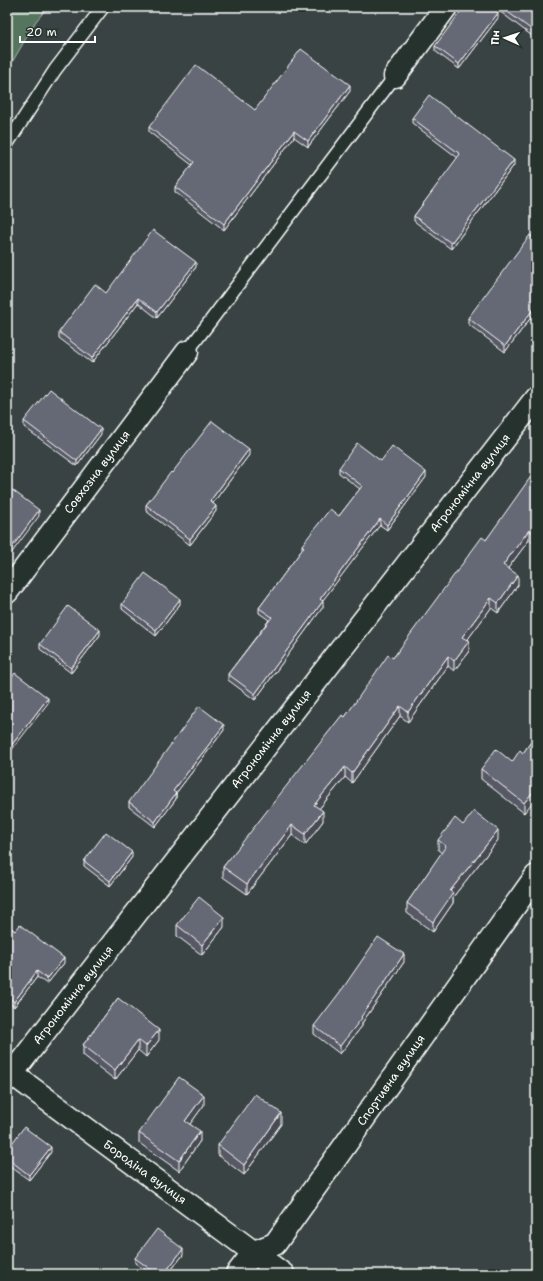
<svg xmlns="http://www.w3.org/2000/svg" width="543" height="1281" viewBox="0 0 543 1281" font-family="'Shantell Sans',sans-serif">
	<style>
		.green { fill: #56755e; stroke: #aabaae }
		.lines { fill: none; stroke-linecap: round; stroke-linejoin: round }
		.lane-casing { stroke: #fff; stroke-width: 15 }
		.street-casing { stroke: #fff; stroke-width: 25 }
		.lane { stroke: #26332d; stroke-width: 12 }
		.street { stroke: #26332d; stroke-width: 22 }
		.wall { fill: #575965; stroke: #fff }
		.shaded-wall { fill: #474952; stroke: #fff }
		.building { fill: #656875; stroke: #fff }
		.labels { text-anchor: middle; stroke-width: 3.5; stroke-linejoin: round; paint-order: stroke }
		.street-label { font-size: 12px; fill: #fff; stroke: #26332d }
	</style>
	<rect width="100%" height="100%" fill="#394343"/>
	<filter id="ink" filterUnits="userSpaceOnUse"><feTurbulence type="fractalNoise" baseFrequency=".025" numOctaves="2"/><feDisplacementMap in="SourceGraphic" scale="8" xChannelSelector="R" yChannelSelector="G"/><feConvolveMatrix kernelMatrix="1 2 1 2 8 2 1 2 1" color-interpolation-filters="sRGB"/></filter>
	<g filter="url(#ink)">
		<!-- green -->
		<path class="green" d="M 7,7 L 48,7 L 36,21 L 7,71 Z"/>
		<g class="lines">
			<!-- lane casing -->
			<g class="lane-casing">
				<path id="lane" d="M 7,144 L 55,70 L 103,7
					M 187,352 L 395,76"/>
			</g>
			<!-- street casing -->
			<g class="street-casing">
				<path id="street" d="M 395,76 L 446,7
					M 7,592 L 187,352
					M 7,1070 L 283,1274
					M 7,1080 L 536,398
					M 237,1274 L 254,1252 L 275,1244 L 536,876"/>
			</g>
			<!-- lane -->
			<use href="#lane" class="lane"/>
			<!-- street -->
			<use href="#street" class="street"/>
		</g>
		<!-- wall -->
		<path class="wall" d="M 494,7 L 536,7 L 536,39 Z
			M 498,18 L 459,69 L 435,51 L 435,46 Z
			M 350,91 L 308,147 L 294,137 L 224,230 L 175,192 L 175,187 L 192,165 L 149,132 L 149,127 L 255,110 Z
			M 412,118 L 514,165 L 451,249 L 414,221 L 414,216 L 458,158 L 412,123 Z
			M 536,240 L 536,313 L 535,312 L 505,352 L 468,324 L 468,318 Z
			M 196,267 L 157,318 L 138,303 L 92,363 L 59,338 L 59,332 L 106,293 Z
			M 24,421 L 101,434 L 77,466 L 24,427 Z
			M 249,455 L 213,503 L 216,511 L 190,545 L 146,511 L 146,505 L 172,473 Z
			M 381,461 L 426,477 L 387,530 L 380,525 L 322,601 L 323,607 L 255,700 L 228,680 L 228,674 L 269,620 L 259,613 L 259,608 L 302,550 L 302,545 L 339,516 L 360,489 L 339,473 L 339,468 Z
			M 536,478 L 536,545 L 529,540 L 508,568 L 518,585 L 498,613 L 491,608 L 467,640 L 469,651 L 454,671 L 448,666 L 408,722 L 400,716 L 352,783 L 345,777 L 319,809 L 323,821 L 305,845 L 292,835 L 247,894 L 223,877 L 223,867 L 345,717 L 393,658 L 486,540 Z
			M 122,604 L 180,604 L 156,636 L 122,609 Z
			M 100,635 L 71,673 L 40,649 L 40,644 Z
			M 224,730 L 176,793 L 176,799 L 155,827 L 129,807 L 129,802 Z
			M 536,735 L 524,813 L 481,779 L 481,769 L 512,762 L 523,753 Z
			M 463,825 L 498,840 L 453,897 L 453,903 L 433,932 L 407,913 L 407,903 L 442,853 L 438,850 L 438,840 Z
			M 132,857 L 110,886 L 84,866 L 84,861 Z
			M 7,925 L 15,931 L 64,963 L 47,984 L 37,977 L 14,1007 L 7,1001 Z
			M 177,925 L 224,927 L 202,955 L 177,936 Z
			M 404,962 L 362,1023 L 362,1026 L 340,1054 L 314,1034 L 314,1026 Z
			M 118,998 L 159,1040 L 146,1057 L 138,1050 L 115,1080 L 83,1055 L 83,1045 Z
			M 204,1105 L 190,1124 L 200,1141 L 179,1171 L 139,1143 L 139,1133 Z
			M 281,1124 L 244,1175 L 218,1155 L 218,1145 Z
			M 7,1150 L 51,1152 L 29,1180 L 7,1164 Z
			M 183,1255 L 168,1274 L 150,1274 L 135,1263 L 135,1258 Z"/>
		<!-- shaded-wall -->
		<path class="shaded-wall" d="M 498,13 L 498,18 L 459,69 L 459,64 Z
			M 350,85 L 350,91 L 308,147 L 308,141 Z
			M 294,131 L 294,137 L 224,230 L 224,224 Z
			M 514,160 L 514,165 L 451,249 L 451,243 Z
			M 196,262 L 196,267 L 157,318 L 157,312 Z
			M 138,298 L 138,303 L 92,363 L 92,358 Z
			M 535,307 L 535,312 L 505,352 L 505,346 Z
			M 101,429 L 101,434 L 77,466 L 77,461 Z
			M 249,449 L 249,455 L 210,507 L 210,501 Z
			M 426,472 L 426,477 L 387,530 L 387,525 Z
			M 216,506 L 216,511 L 190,545 L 190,539 Z
			M 39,510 L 39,516 L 7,559 L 7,554 Z
			M 380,519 L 380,525 L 320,604 L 320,599 Z
			M 529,530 L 529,540 L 503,575 L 503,565 Z
			M 518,575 L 518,585 L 498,613 L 498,603 Z
			M 491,598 L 491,608 L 462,647 L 462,637 Z
			M 180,599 L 180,604 L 156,636 L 156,630 Z
			M 323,601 L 323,607 L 255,700 L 255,694 Z
			M 100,630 L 100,635 L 71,673 L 71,668 Z
			M 469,641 L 469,651 L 454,671 L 454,661 Z
			M 448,656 L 448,666 L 408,722 L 408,712 Z
			M 48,698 L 48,703 L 7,756 L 7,751 Z
			M 400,706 L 400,716 L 352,783 L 352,773 Z
			M 224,725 L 224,730 L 173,797 L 173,791 Z
			M 345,767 L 345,777 L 314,815 L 314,805 Z
			M 536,788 L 536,798 L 524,813 L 524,803 Z
			M 176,793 L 176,799 L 155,827 L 155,822 Z
			M 323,811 L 323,821 L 305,845 L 305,834 Z
			M 292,825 L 292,835 L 247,894 L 247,884 Z
			M 498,830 L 498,840 L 453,897 L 453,903 L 433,932 L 433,922 L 450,891 Z
			M 132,852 L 132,857 L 110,886 L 110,881 Z
			M 224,917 L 224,927 L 202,955 L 202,945 Z
			M 404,954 L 404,962 L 362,1023 L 362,1026 L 340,1054 L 340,1046 Z
			M 64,958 L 64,963 L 47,984 L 47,979 Z
			M 37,971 L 37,977 L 14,1007 L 14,1002 Z
			M 159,1030 L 159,1040 L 146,1057 L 146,1046 Z
			M 138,1040 L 138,1050 L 115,1080 L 115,1070 Z
			M 204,1095 L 204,1105 L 185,1131 L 185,1121 Z
			M 281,1113 L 281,1124 L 244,1175 L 244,1165 Z
			M 200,1131 L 200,1141 L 179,1171 L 179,1161 Z
			M 51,1147 L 51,1152 L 29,1180 L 29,1175 Z
			M 183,1249 L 183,1255 L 168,1274 L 164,1274 Z"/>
		<!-- building -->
		<path class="building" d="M 464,7 L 490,7 L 498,13 L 459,64 L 435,46 Z
			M 501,7 L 536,7 L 536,33 Z
			M 301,49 L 350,85 L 308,141 L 294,131 L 224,224 L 175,187 L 194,162 L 149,127 L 196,65 L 255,110 Z
			M 429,95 L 514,160 L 451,243 L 414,216 L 460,154 L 412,118 Z
			M 153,230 L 196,262 L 157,312 L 138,298 L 92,358 L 59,332 L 95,284 L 106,293 Z
			M 530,235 L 536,240 L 536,308 L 535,307 L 505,346 L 468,318 Z
			M 49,389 L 101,429 L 77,461 L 24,421 Z
			M 212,421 L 249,449 L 210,501 L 216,506 L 190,539 L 146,505 L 171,472 L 172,473 Z
			M 357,443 L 381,461 L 392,446 L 426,472 L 387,525 L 380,519 L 320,599 L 323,601 L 255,694 L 228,674 L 272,617 L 259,608 L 304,547 L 302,545 L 330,509 L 339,516 L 362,486 L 339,468 Z
			M 532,475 L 536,478 L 536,535 L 529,530 L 503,565 L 518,575 L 498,603 L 491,598 L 462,637 L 469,641 L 454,661 L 448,656 L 408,712 L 400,706 L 352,773 L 345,767 L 314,805 L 323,811 L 305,834 L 292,825 L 247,884 L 223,867 L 342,715 L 345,717 L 388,655 L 393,658 L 482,537 L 486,540 Z
			M 7,486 L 39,510 L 7,554 Z
			M 145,573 L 180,599 L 156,630 L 122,604 Z
			M 68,606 L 100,630 L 71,668 L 40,644 Z
			M 15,673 L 48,698 L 7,751 L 7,684 Z
			M 199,706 L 224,725 L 173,791 L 176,793 L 155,822 L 129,802 Z
			M 536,735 L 536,788 L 524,803 L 481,769 L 496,749 L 512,762 L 520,750 L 523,753 Z
			M 474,811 L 498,830 L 450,891 L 453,893 L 433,922 L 407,903 L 446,846 L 438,840 L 455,818 L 463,825 Z
			M 106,832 L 132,852 L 110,881 L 84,861 Z
			M 199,897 L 224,917 L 202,945 L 177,925 Z
			M 7,925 L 15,931 L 20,925 L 64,958 L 47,979 L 37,971 L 14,1002 L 7,996 Z
			M 378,937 L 404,954 L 361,1017 L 362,1018 L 340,1046 L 314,1026 L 343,988 Z
			M 118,998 L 159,1030 L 146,1046 L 138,1040 L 115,1070 L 83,1045 Z
			M 179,1077 L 204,1095 L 185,1121 L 200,1131 L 179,1161 L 139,1133 Z
			M 255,1094 L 281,1113 L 244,1165 L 218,1145 Z
			M 24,1127 L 51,1147 L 29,1175 L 7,1158 L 7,1150 Z
			M 157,1229 L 183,1249 L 164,1274 L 157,1274 L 135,1258 Z"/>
	</g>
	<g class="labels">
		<!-- street labels -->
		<g class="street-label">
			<text transform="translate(97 472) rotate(-53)" y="4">Совхозна вулиця</text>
			<text transform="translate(470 483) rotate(-52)" y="4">Агрономічна вулиця</text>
			<text transform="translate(271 739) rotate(-52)" y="4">Агрономічна вулиця</text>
			<text transform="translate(73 995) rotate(-52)" y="4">Агрономічна вулиця</text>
			<text transform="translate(391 1080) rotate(-55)" y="4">Спортивна вулиця</text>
			<text transform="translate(145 1172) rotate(36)" y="4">Бородіна вулиця</text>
		</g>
	</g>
	<!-- margin -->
	<rect width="543" height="1281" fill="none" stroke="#26332d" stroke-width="24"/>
	<rect x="12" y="12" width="519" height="1257" fill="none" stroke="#fff" stroke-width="1.5" filter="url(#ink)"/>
	<!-- north arrow -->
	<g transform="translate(505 38) rotate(273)" stroke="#26332d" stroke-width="3" paint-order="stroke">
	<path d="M0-3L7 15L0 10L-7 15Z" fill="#ffffff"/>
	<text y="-6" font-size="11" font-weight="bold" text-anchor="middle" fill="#ffffff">Пн</text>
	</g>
	<!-- scale -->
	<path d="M20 36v6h75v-6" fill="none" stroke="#ffffff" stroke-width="2"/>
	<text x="26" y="36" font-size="12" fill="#ffffff" stroke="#26332d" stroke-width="3" paint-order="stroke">20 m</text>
</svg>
